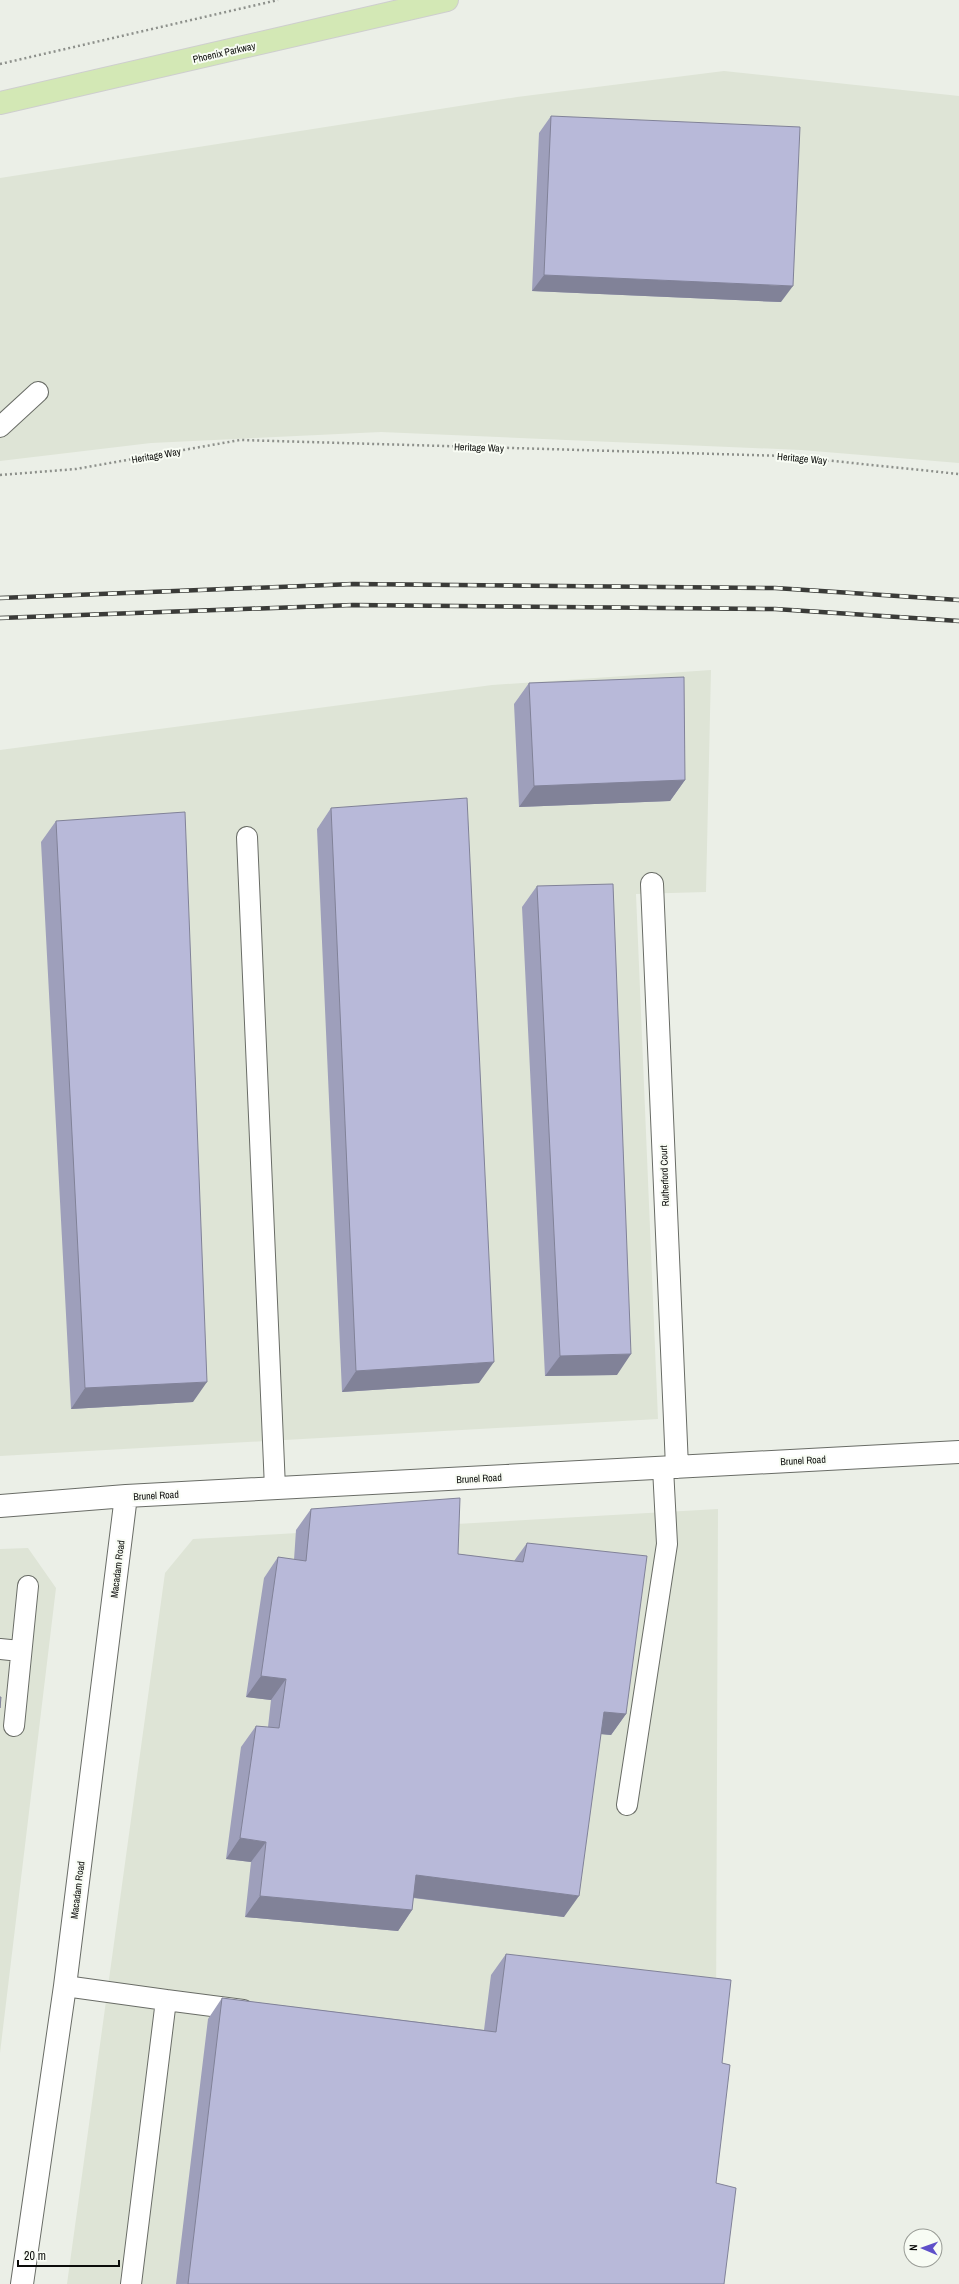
<svg xmlns="http://www.w3.org/2000/svg" width="959" height="2284" viewBox="0 0 959 2284" font-family="'Archivo Narrow',sans-serif">
	<style>
		.built { fill: #dee4d6 }
		.lines { fill: none; stroke-linecap: round; stroke-linejoin: round }
		.lane-casing { stroke: #696c66; stroke-width: 22 }
		.street-casing { stroke: #696c66; stroke-width: 24 }
		.primary-casing { stroke: #cecece; stroke-width: 24 }
		.path { stroke: #8d908b; stroke-width: 2.5; stroke-dasharray: 2 3; stroke-linecap: butt }
		.lane { stroke: #fff; stroke-width: 20 }
		.street { stroke: #fff; stroke-width: 22 }
		.primary { stroke: #d3e8b5; stroke-width: 22 }
		.rail-casing { stroke: #3a3b38; stroke-width: 4.5 }
		.rail { stroke: #f8fcf4; stroke-width: 3; stroke-dasharray: 9; stroke-linecap: butt }
		.wall { fill: #9e9fbb }
		.shaded-wall { fill: #818298 }
		.building { fill: #b8b9d9; stroke: #818298 }
		.labels { text-anchor: middle; stroke-width: 4; stroke-linejoin: round; paint-order: stroke }
		.street-label { font-size: 10px; fill: #0b0c0a; stroke: #f8fcf4 }
	</style>
	<rect width="100%" height="100%" fill="#ebefe7"/>
	<!-- built -->
	<path class="built" d="M 724,71 L 959,96 L 959,463 L 801,450 L 381,432 L 151,443 L 0,461 L 0,178 L 517,97 Z
		M 711,670 L 706,892 L 636,894 L 658,1419 L 0,1456 L 0,750 L 492,685 Z
		M 718,1509 L 715,2284 L 67,2284 L 165,1573 L 193,1539 Z
		M 28,1548 L 56,1588 L 0,2053 L 0,1549 Z"/>
	<g class="lines">
		<!-- lane casing -->
		<g class="lane-casing">
			<path id="lane" d="M 0,427 L 38,392
				M 247,837 L 275,1488
				M 0,1649 L 20,1651
				M 14,1726 L 28,1586
				M 627,1805 L 667,1544 L 663,1468
				M 65,1986 L 166,2000 L 131,2284
				M 166,2000 L 243,2010"/>
		</g>
		<!-- street casing -->
		<g class="street-casing">
			<path id="street" d="M 652,884 L 677,1467
				M 0,1506 L 126,1496 L 959,1452
				M 22,2284 L 65,1986 L 126,1496"/>
		</g>
		<!-- primary casing -->
		<g class="primary-casing">
			<path id="primary" d="M 0,103 L 447,0"/>
		</g>
		<!-- path -->
		<path class="path" d="M 0,64 L 278,0
			M 0,475 L 76,469 L 240,440 L 785,456 L 959,474"/>
		<!-- lane -->
		<use href="#lane" class="lane"/>
		<!-- street -->
		<use href="#street" class="street"/>
		<!-- primary -->
		<use href="#primary" class="primary"/>
		<!-- rail casing -->
		<g class="rail-casing">
			<path id="rail" d="M 0,598 L 353,584 L 775,588 L 959,600
				M 0,618 L 353,605 L 775,609 L 959,621"/>
		</g>
		<!-- rail -->
		<use href="#rail" class="rail"/>
	</g>
	<!-- wall -->
	<path class="wall" d="M 551,116 L 781,302 L 532,291 L 539,133 Z
		M 529,683 L 685,780 L 670,801 L 519,807 L 514,704 Z
		M 331,808 L 479,1383 L 342,1392 L 317,829 Z
		M 56,821 L 193,1402 L 71,1409 L 41,842 Z
		M 537,886 L 617,1375 L 545,1376 L 522,907 Z
		M 311,1509 L 458,1554 L 514,1561 L 527,1543 L 626,1714 L 611,1735 L 601,1734 L 564,1917 L 413,1898 L 412,1910 L 398,1931 L 245,1917 L 251,1862 L 226,1859 L 241,1747 L 256,1726 L 268,1727 L 271,1700 L 246,1697 L 264,1578 L 278,1557 L 294,1560 L 296,1530 Z
		M 506,1954 L 722,2063 L 716,2183 L 724,2284 L 176,2284 L 208,2019 L 222,1998 L 484,2030 L 491,1975 Z"/>
	<!-- shaded-wall -->
	<path class="shaded-wall" d="M 544,275 L 793,286 L 781,302 L 532,291 Z
		M 685,780 L 670,801 L 519,807 L 534,786 Z
		M 631,1354 L 617,1375 L 545,1376 L 560,1356 Z
		M 494,1362 L 479,1383 L 342,1392 L 356,1371 Z
		M 207,1382 L 193,1402 L 71,1409 L 85,1388 Z
		M 261,1676 L 286,1679 L 271,1700 L 246,1697 Z
		M 604,1712 L 626,1714 L 611,1735 L 589,1733 Z
		M 240,1838 L 266,1842 L 251,1862 L 226,1859 Z
		M 416,1875 L 579,1896 L 564,1917 L 401,1896 Z
		M 260,1896 L 412,1910 L 398,1931 L 245,1917 Z"/>
	<!-- building -->
	<path class="building" d="M 551,116 L 800,127 L 793,286 L 544,275 Z
		M 684,677 L 685,780 L 534,786 L 529,683 Z
		M 467,798 L 494,1362 L 356,1371 L 331,808 Z
		M 185,812 L 207,1382 L 85,1388 L 56,821 Z
		M 613,884 L 631,1354 L 560,1356 L 537,886 Z
		M 460,1498 L 458,1554 L 523,1562 L 527,1543 L 647,1556 L 626,1714 L 604,1712 L 579,1896 L 416,1875 L 412,1910 L 260,1896 L 266,1842 L 240,1838 L 256,1726 L 279,1728 L 286,1679 L 261,1676 L 278,1557 L 306,1561 L 311,1509 Z
		M 0,1697 L 1,1697 L 0,1708 Z
		M 506,1954 L 731,1980 L 722,2063 L 730,2065 L 716,2183 L 736,2188 L 724,2284 L 188,2284 L 222,1998 L 496,2032 Z"/>
	<g class="labels">
		<!-- street labels -->
		<g class="street-label">
			<text transform="translate(224 52) rotate(-13)" y="4">Phoenix Parkway</text>
			<text transform="translate(479 447) rotate(2)" y="4">Heritage Way</text>
			<text transform="translate(156 455) rotate(-10)" y="4">Heritage Way</text>
			<text transform="translate(802 458) rotate(5)" y="4">Heritage Way</text>
			<text transform="translate(664 1176) rotate(-92)" y="4">Rutherford Court</text>
			<text transform="translate(803 1460) rotate(-3)" y="4">Brunel Road</text>
			<text transform="translate(479 1478) rotate(-3)" y="4">Brunel Road</text>
			<text transform="translate(156 1495) rotate(-3)" y="4">Brunel Road</text>
			<text transform="translate(117 1569) rotate(-83)" y="4">Macadam Road</text>
			<text transform="translate(77 1890) rotate(-83)" y="4">Macadam Road</text>
		</g>
	</g>
	<!-- north arrow -->
	<g transform="translate(923 2248) rotate(272)"><circle r="19" fill="#f8fcf4" stroke="#999c96"/>
	<path d="M0-3L7 15L0 10L-7 15Z" fill="#5f50c9"/>
	<text y="-6" font-size="11" font-weight="bold" text-anchor="middle" fill="#0b0c0a">N</text>
	</g>
	<!-- scale -->
	<path d="M18 2260v6h101v-6" fill="none" stroke="#0b0c0a" stroke-width="2"/>
	<text x="24" y="2260" font-size="12" fill="#0b0c0a" stroke="#f8fcf4" stroke-width="3" paint-order="stroke">20 m</text>
</svg>
